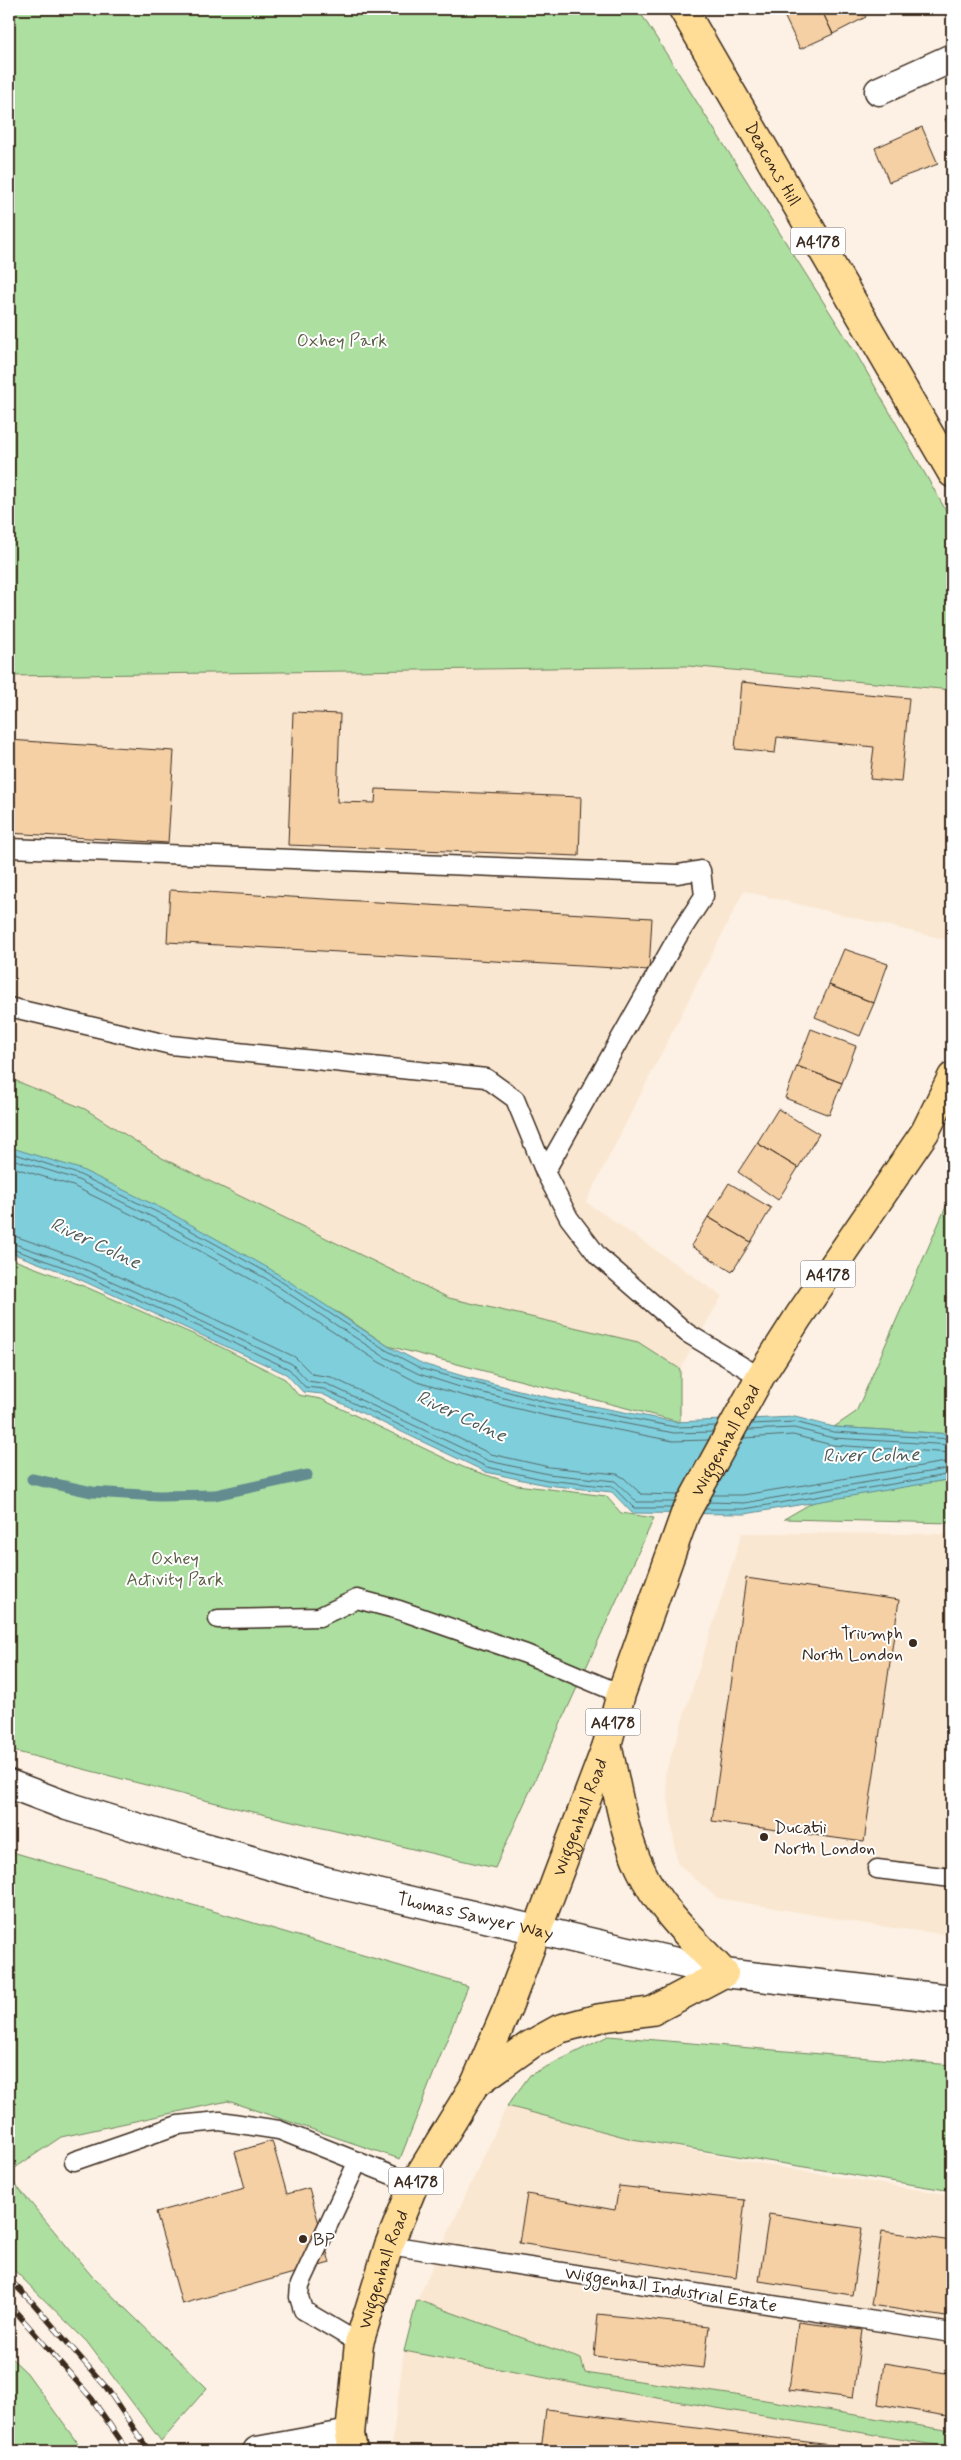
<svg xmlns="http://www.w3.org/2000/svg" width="961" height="2460" viewBox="0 0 961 2460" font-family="Mynerve,sans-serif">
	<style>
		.built { fill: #fae7d1 }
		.green { fill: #acdfa0; stroke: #74845f }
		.water { fill: #7fcedc; stroke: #648c90 }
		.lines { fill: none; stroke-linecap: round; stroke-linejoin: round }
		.shore { stroke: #566c6a; stroke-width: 1 }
		.stream { stroke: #648c90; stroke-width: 11 }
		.building { fill: #f5d0a5; stroke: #3b2a1e }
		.service-casing { stroke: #3b2a1e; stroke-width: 21 }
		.minor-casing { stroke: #3b2a1e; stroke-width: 31 }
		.tertiary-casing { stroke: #3b2a1e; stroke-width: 31 }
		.primary-casing { stroke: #3b2a1e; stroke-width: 31 }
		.service { stroke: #fff; stroke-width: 18 }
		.minor { stroke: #fff; stroke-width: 28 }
		.tertiary { stroke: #fff; stroke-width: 28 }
		.primary { stroke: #ffdd96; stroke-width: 28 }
		.rail-casing { stroke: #3b2a1e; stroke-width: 5.5 }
		.rail { stroke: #fff; stroke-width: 4; stroke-dasharray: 11; stroke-linecap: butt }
		.poi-dot { fill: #3b2a1e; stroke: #fff; stroke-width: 2 }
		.labels { text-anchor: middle; stroke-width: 4; stroke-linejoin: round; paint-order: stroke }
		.shield { fill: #fff; stroke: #766a62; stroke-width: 1 }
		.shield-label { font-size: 16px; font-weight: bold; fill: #3b2a1e }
		.street-label { font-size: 18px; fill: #3b2a1e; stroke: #fff }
		.park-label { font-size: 18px; fill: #5d6045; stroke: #fff }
		.poi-label { font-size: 18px; fill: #3b2a1e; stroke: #fff; text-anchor: start }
		.water-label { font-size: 19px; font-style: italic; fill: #4f5b57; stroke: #fff }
	</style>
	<rect width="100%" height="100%" fill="#fcf1e4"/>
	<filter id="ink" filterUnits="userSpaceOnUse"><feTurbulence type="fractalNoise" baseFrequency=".02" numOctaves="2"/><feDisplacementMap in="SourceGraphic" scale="10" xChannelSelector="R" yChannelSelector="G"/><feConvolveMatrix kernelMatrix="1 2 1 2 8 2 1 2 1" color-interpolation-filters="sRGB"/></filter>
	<g filter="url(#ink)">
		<!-- built -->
		<path class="built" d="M 688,666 L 952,690 L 952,873 L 947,940 L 744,891 L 586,1202 L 722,1296 L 680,1369 L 638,1342 L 449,1298 L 162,1158 L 85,1109 L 9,1078 L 9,676 Z
			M 742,1533 L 952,1534 L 952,1935 L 878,1926 L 717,1898 L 677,1863 L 665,1775 Z
			M 507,2106 L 632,2139 L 801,2171 L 952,2195 L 952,2431 L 735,2395 L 585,2373 L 581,2359 L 417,2300 Z
			M 404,2351 L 599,2388 L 952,2448 L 952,2451 L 391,2451 Z"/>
		<!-- green -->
		<path class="green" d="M 9,9 L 638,9 L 857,355 L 952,521 L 952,690 L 688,666 L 9,676 Z
			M 9,1078 L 85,1109 L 162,1158 L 449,1298 L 638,1342 L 680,1369 L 680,1422 L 388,1346 L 339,1313 L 9,1168 Z
			M 952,1193 L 952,1434 L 834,1427 L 856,1412 Z
			M 9,1258 L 86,1287 L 213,1343 L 285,1379 L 298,1395 L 321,1399 L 465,1468 L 517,1485 L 606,1496 L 621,1513 L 654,1518 L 495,1868 L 236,1808 L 9,1750 Z
			M 952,1479 L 952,1523 L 784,1519 L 815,1501 Z
			M 9,1851 L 468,1986 L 400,2159 L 228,2101 L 61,2137 L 9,2172 Z
			M 608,2036 L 952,2065 L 952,2191 L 632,2139 L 507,2106 L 530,2075 Z
			M 9,2177 L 91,2275 L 207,2388 L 161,2441 L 87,2342 L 9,2265 Z
			M 417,2300 L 581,2359 L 585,2373 L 735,2395 L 952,2431 L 952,2448 L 599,2388 L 404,2351 Z
			M 9,2356 L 27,2373 L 83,2451 L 9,2451 Z"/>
		<!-- water -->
		<path class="water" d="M 9,1147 L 80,1169 L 165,1210 L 270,1269 L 388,1346 L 423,1364 L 466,1377 L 551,1398 L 676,1422 L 795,1417 L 834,1427 L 952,1434 L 952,1479 L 745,1514 L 632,1513 L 612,1492 L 546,1485 L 486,1472 L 322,1394 L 303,1392 L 286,1374 L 70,1275 L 9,1252 Z"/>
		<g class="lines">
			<!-- shore -->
			<path class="shore" d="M 9,1152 L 78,1174 L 163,1215 L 268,1273 L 386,1350 L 422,1369 L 550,1403 L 675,1427 L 716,1426
				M 9,1158 L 76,1179 L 160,1221 L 265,1278 L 383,1356 L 419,1374 L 463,1388 L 549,1409 L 674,1433 L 713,1432
				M 9,1166 L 73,1186 L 157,1227 L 261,1285 L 379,1362 L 417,1382 L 461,1395 L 547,1416 L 673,1441 L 709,1440
				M 9,1234 L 77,1258 L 206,1315 L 295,1357 L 312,1374 L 331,1377 L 491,1454 L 549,1467 L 617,1474 L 624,1478 L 641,1494 L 678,1495
				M 9,1242 L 75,1265 L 203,1322 L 292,1364 L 308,1381 L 327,1384 L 489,1461 L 548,1474 L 615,1481 L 637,1502 L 674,1502
				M 9,1248 L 72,1270 L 200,1327 L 289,1369 L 305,1387 L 324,1389 L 487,1467 L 547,1480 L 613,1487 L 634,1508 L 671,1508
				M 752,1424 L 795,1422 L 833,1432 L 952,1439
				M 748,1430 L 794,1428 L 833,1438 L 952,1445
				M 744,1438 L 793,1435 L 832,1445 L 952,1453
				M 713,1495 L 743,1495 L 952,1461
				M 708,1502 L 744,1503 L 952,1468
				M 705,1509 L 744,1509 L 952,1474"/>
			<!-- stream -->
			<path class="stream" d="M 32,1479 L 92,1492 L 159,1496 L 215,1495 L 307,1475"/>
		</g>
		<!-- building -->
		<path class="building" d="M 781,9 L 821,9 L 833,34 L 800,49 Z
			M 821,9 L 875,9 L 864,14 L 866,17 L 833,34 Z
			M 952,115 L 952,134 L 945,119 Z
			M 922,127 L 938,164 L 889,182 L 875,148 Z
			M 741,682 L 909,698 L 901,782 L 870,779 L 874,747 L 777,737 L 775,753 L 735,749 Z
			M 293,712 L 340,714 L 337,802 L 375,803 L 376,789 L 581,797 L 579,856 L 288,845 Z
			M 9,740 L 174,751 L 168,843 L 9,833 Z
			M 170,890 L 652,918 L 649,970 L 167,942 Z
			M 844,949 L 888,964 L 874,1003 L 829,985 Z
			M 829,985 L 874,1003 L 860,1036 L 815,1017 Z
			M 811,1029 L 856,1046 L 842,1083 L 797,1066 Z
			M 797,1066 L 842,1083 L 829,1115 L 785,1098 Z
			M 778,1109 L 819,1134 L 798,1168 L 757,1143 Z
			M 757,1143 L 798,1168 L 778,1200 L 738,1172 Z
			M 729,1183 L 771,1208 L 751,1242 L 708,1217 Z
			M 708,1217 L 751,1242 L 732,1272 L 691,1246 Z
			M 746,1578 L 899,1600 L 864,1842 L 712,1821 Z
			M 272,2141 L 287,2194 L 309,2188 L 330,2263 L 182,2304 L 156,2212 L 245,2188 L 235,2152 Z
			M 619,2186 L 745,2200 L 736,2278 L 519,2243 L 527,2194 L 615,2210 Z
			M 769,2214 L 862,2228 L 852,2295 L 759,2281 Z
			M 882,2231 L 952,2241 L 952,2318 L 871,2305 Z
			M 598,2314 L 709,2326 L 704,2368 L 594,2356 Z
			M 798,2322 L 862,2330 L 853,2398 L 789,2390 Z
			M 884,2363 L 952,2374 L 952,2417 L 878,2404 Z
			M 546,2409 L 878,2451 L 541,2451 Z"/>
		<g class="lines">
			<!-- service casing -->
			<g class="service-casing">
				<path id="service" d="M 9,848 L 678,874 L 701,870 L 704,896 L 678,936 L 545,1172
					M 9,1007 L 171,1045 L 486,1078 L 515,1099 L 545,1172 L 569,1218 L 598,1256 L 687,1333 L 760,1377
					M 218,1619 L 319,1617 L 357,1599 L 399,1610 L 526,1654 L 621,1694
					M 877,1869 L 952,1878
					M 74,2161 L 178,2125 L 220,2121 L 279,2130 L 414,2184
					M 358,2161 L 300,2285 L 299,2297 L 303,2310 L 359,2343
					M 389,2245 L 952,2333"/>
			</g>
			<!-- minor casing -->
			<g class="minor-casing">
				<path id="minor" d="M 879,91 L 952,58
					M 257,2451 L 350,2434"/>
			</g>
			<!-- tertiary casing -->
			<g class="tertiary-casing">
				<g id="tertiary">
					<path id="s1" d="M 9,1784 L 67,1806 L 162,1835 L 325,1881 L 724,1973 L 952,1999"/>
				</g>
			</g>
			<!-- primary casing -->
			<g class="primary-casing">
				<g id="primary">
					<path id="s2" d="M 683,9 L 952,473"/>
					<path d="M 475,2084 L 530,2045 L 559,2029 L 600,2018 L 652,2011 L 724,1973 C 694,1941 658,1908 640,1868 C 622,1830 617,1785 607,1745"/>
					<path id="s3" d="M 353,2451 L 350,2434 L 359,2343 L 389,2245 L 414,2184 L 475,2084 L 508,2007 L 607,1745 L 621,1694 L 685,1514 L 760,1377 L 799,1316 L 925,1132 L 952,1077"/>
				</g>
			</g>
			<!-- service -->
			<use href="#service" class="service"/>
			<!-- minor -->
			<use href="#minor" class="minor"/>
			<!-- tertiary -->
			<use href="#tertiary" class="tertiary"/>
			<!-- primary -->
			<use href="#primary" class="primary"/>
			<!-- rail casing -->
			<g class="rail-casing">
				<path id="rail" d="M 9,2279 L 32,2302 L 106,2387 L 149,2451
					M 9,2304 L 92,2399 L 128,2451"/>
			</g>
			<!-- rail -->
			<use href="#rail" class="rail"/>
		</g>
	</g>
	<!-- markers -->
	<g class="poi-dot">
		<circle cx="913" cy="1643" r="5"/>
		<circle cx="764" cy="1837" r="5"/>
		<circle cx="303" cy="2239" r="5"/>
	</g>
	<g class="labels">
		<!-- shield labels -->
		<g class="shield">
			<rect x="790.5" y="227.5" width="55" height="27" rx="4"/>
			<rect x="800.5" y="1260.5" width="55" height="27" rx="4"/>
			<rect x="585.5" y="1708.5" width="55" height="27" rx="4"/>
			<rect x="388.5" y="2167.5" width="55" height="27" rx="4"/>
		</g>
		<g class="shield-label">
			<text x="818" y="247">A4178</text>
			<text x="828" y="1280">A4178</text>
			<text x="613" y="1728">A4178</text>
			<text x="416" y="2187">A4178</text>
		</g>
		<!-- street labels -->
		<g class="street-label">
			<text dy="6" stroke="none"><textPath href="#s2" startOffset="179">Deacons Hill</textPath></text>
			<text dy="6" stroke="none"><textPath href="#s3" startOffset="1086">Wiggenhall Road</textPath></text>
			<text dy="6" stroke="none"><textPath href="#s3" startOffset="681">Wiggenhall Road</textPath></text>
			<text dy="6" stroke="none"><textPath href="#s1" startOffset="485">Thomas Sawyer Way</textPath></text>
			<text dy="6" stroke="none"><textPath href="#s3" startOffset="186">Wiggenhall Road</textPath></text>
			<text transform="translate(671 2289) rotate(9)" y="6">Wiggenhall Industrial Estate</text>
		</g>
		<!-- park labels -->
		<g class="park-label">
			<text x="342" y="346">Oxhey Park</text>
			<text x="175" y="1564">Oxhey<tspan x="175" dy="21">Activity Park</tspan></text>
		</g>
		<!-- poi labels -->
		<g class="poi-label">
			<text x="903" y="1639" text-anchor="end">Triumph<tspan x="903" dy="21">North London</tspan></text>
			<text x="774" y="1833">Ducatii<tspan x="774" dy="21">North London</tspan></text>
			<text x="313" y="2245">BP</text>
		</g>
		<!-- water labels -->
		<g class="water-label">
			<text transform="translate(96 1242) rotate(25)" y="7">River Colne</text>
			<text transform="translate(462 1415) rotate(25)" y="7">River Colne</text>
			<text transform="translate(871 1454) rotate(-1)" y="7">River Colne</text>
		</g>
	</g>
	<!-- margin -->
	<rect width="961" height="2460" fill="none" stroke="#fff" stroke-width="30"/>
	<rect x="15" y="15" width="931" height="2430" fill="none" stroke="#3b2a1e" stroke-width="2" filter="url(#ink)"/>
</svg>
